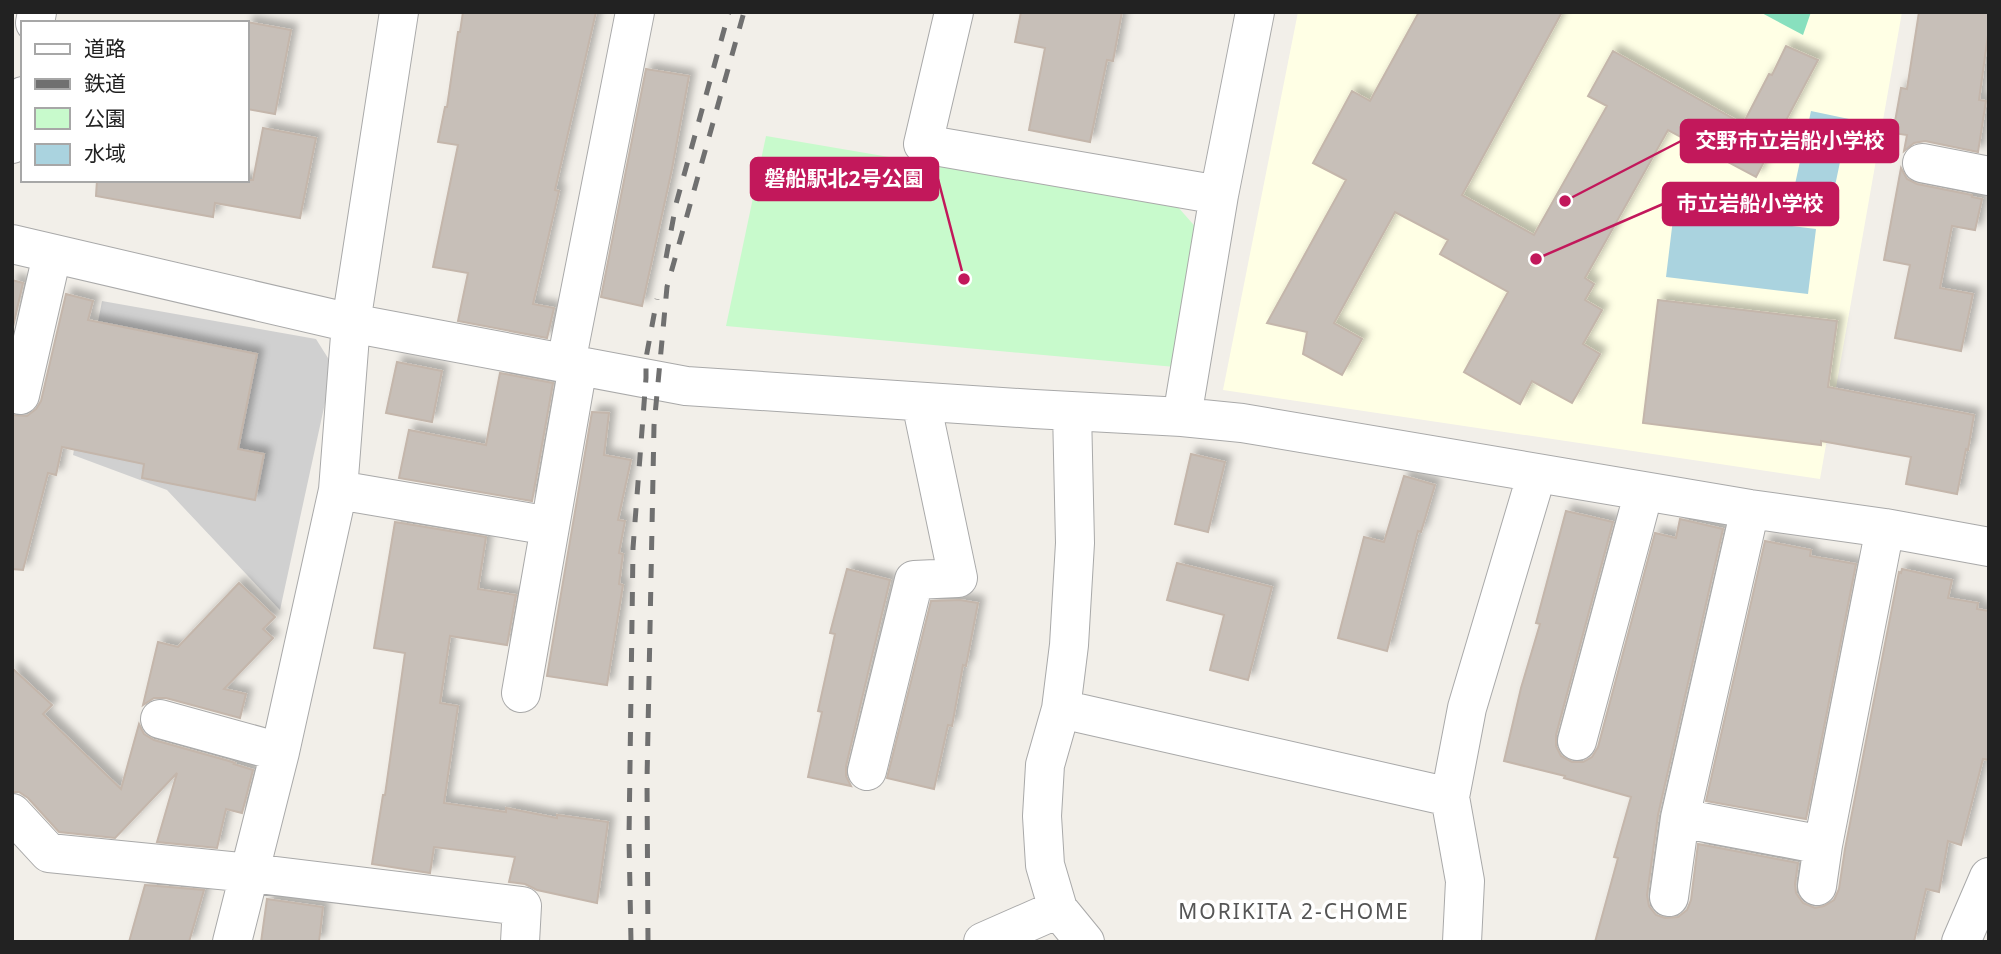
<svg xmlns="http://www.w3.org/2000/svg" width="2001" height="954" viewBox="0 0 2001 954" font-family="'Noto Sans','Noto Sans JP',sans-serif">
	<style>
		.education { fill: #ffffe5 }
		.religious { fill: #d0d0d0 }
		.park { fill: #c8facc }
		.pitch { fill: #88e0be }
		.water { fill: #aad3df }
		.building { fill: #c7bfb8; stroke: #c4b6ab; stroke-width: 2; filter: url(#shadow) }
		.lines { fill: none; stroke-linecap: round; stroke-linejoin: round }
		.minor-casing { stroke: #a9a9a9; stroke-width: 40 }
		.minor { stroke: #fff; stroke-width: 38 }
		.rail { stroke: #707070; stroke-width: 5; stroke-dasharray: 14 14; stroke-linecap: butt }
		.labels { text-anchor: middle; stroke-width: 7; stroke-linejoin: round; paint-order: stroke }
		.neighbourhood-label { font-size: 21px; letter-spacing: 2px; fill: #555; stroke: #fff }
		.leader { fill: none; stroke: #c2185b; stroke-width: 2.5 }
		.callout-dot { fill: #c2185b; stroke: #fff; stroke-width: 2.5 }
		.callout { fill: #c2185b; stroke: #c2185b; stroke-width: 2.5 }
		.callout-label { font-size: 21px; text-anchor: middle; font-weight: bold; fill: #fff }
	</style>
	<defs>
		<filter id="shadow"><feDropShadow dx="6" dy="-6" stdDeviation="3.5" flood-color="#0004"/></filter>
	</defs>
	<rect width="100%" height="100%" fill="#f2efe9"/>
	<!-- education -->
	<path class="education" d="M 1298,12 L 1902,12 L 1820,479 L 1223,390 Z"/>
	<!-- religious -->
	<path class="religious" d="M 102,301 L 316,339 L 333,366 L 280,610 L 167,490 L 73,455 Z"/>
	<!-- park -->
	<path class="park" d="M 766,136 L 1177,206 L 1200,232 L 1175,367 L 726,326 Z"/>
	<!-- pitch -->
	<path class="pitch" d="M 1760,12 L 1811,12 L 1803,35 Z"/>
	<!-- water -->
	<path class="water" d="M 1811,111 L 1849,119 L 1831,205 L 1792,198 Z
		M 1674,211 L 1816,229 L 1808,294 L 1666,277 Z"/>
	<!-- building -->
	<path class="building" d="M 463,12 L 596,12 L 555,190 L 559,191 L 533,304 L 554,308 L 547,338 L 458,321 L 468,273 L 433,267 L 458,145 L 438,142 L 445,107 L 447,107 L 458,32 L 460,32 Z
		M 1021,12 L 1122,12 L 1113,61 L 1107,60 L 1090,142 L 1029,130 L 1045,48 L 1015,42 Z
		M 1419,12 L 1562,12 L 1462,195 L 1534,235 L 1607,106 L 1588,96 L 1613,51 L 1743,124 L 1769,74 L 1772,75 L 1786,46 L 1818,60 L 1756,177 L 1668,130 L 1585,278 L 1594,284 L 1585,300 L 1602,310 L 1583,344 L 1600,354 L 1572,403 L 1532,381 L 1520,404 L 1464,372 L 1508,292 L 1440,254 L 1448,240 L 1395,212 L 1334,323 L 1362,339 L 1342,375 L 1303,354 L 1307,332 L 1267,323 L 1346,180 L 1313,163 L 1352,91 L 1370,101 Z
		M 1919,12 L 1989,12 L 1989,28 L 1979,100 L 1986,101 L 1978,152 L 1925,141 L 1914,143 L 1904,151 L 1907,135 L 1893,133 L 1901,88 L 1907,89 Z
		M 247,22 L 291,30 L 275,114 L 247,109 Z
		M 646,69 L 689,76 L 672,169 L 642,306 L 601,297 Z
		M 263,128 L 316,138 L 300,218 L 215,203 L 213,217 L 96,196 L 97,180 L 253,180 Z
		M 1901,168 L 1907,179 L 1917,184 L 1972,195 L 1972,197 L 1982,199 L 1975,230 L 1952,226 L 1940,288 L 1973,294 L 1961,351 L 1895,338 L 1910,265 L 1884,260 Z
		M 12,280 L 23,283 L 12,331 Z
		M 66,294 L 93,301 L 88,320 L 257,354 L 238,449 L 264,454 L 255,500 L 142,478 L 144,464 L 62,447 L 56,475 L 48,473 L 23,570 L 12,569 L 12,415 L 27,416 L 36,409 L 41,401 Z
		M 1658,300 L 1837,321 L 1828,387 L 1974,415 L 1968,450 L 1966,449 L 1957,494 L 1906,484 L 1911,457 L 1821,441 L 1821,445 L 1643,423 Z
		M 397,362 L 442,371 L 432,422 L 386,413 Z
		M 500,373 L 553,383 L 532,501 L 399,478 L 409,430 L 486,445 Z
		M 592,412 L 609,413 L 604,455 L 631,460 L 618,520 L 625,521 L 619,553 L 623,554 L 619,584 L 623,585 L 607,685 L 547,676 Z
		M 1191,454 L 1225,462 L 1208,532 L 1175,524 Z
		M 1404,476 L 1435,485 L 1421,532 L 1418,531 L 1387,651 L 1338,638 L 1364,537 L 1384,542 Z
		M 1566,511 L 1613,522 L 1556,735 L 1556,746 L 1561,756 L 1572,762 L 1583,762 L 1592,757 L 1598,747 L 1655,533 L 1676,538 L 1680,519 L 1723,529 L 1658,815 L 1647,895 L 1649,906 L 1656,915 L 1665,918 L 1678,917 L 1687,910 L 1691,900 L 1698,844 L 1798,863 L 1795,884 L 1796,893 L 1803,903 L 1815,908 L 1824,906 L 1834,900 L 1839,889 L 1845,849 L 1899,572 L 1901,573 L 1902,569 L 1952,580 L 1948,598 L 1978,603 L 1977,609 L 1989,611 L 1989,760 L 1983,759 L 1961,845 L 1948,841 L 1939,892 L 1926,889 L 1914,942 L 1595,942 L 1618,858 L 1614,857 L 1631,797 L 1564,778 L 1565,776 L 1504,761 L 1521,688 L 1540,624 L 1536,623 Z
		M 395,522 L 486,537 L 478,589 L 516,595 L 507,645 L 450,636 L 440,703 L 458,706 L 444,803 L 506,812 L 506,808 L 557,818 L 557,815 L 608,822 L 597,903 L 537,890 L 525,884 L 509,882 L 515,857 L 434,847 L 430,873 L 372,864 L 383,795 L 385,795 L 405,653 L 374,648 Z
		M 1765,541 L 1811,550 L 1810,556 L 1856,564 L 1806,819 L 1706,801 Z
		M 1177,563 L 1272,587 L 1248,680 L 1210,670 L 1224,615 L 1167,600 Z
		M 847,569 L 890,580 L 846,766 L 846,776 L 851,786 L 808,777 L 822,712 L 818,711 L 835,634 L 830,633 Z
		M 239,583 L 275,617 L 263,629 L 273,638 L 224,689 L 246,694 L 240,718 L 166,698 L 154,698 L 143,705 L 158,642 L 178,647 Z
		M 960,600 L 978,603 L 966,666 L 963,665 L 952,726 L 948,725 L 934,789 L 887,778 L 931,601 Z
		M 12,668 L 52,705 L 43,714 L 121,789 L 139,724 L 144,734 L 154,740 L 229,761 L 235,763 L 234,764 L 253,770 L 242,813 L 226,809 L 217,848 L 157,842 L 177,773 L 115,838 L 59,832 L 28,798 L 19,792 L 12,792 Z
		M 145,885 L 204,890 L 189,942 L 129,942 Z
		M 267,899 L 323,907 L 319,942 L 261,942 Z"/>
	<g class="lines">
		<!-- minor casing -->
		<g class="minor-casing">
			<path id="minor" d="M 954,12 L 923,144 L 1219,195
				M 35,23 L 37,12
				M 12,144 L 23,96
				M 1922,163 L 1989,176
				M 12,244 L 351,323 L 686,386 L 1034,409 L 1182,417 L 1242,423 L 1750,509 L 1885,528 L 1989,547
				M 566,363 L 635,12
				M 20,395 L 52,255
				M 1072,411 L 1075,543 L 1069,645 L 1061,709 L 1045,765 L 1042,816 L 1045,865 L 1058,909 L 1085,942
				M 1182,417 L 1219,195 L 1255,12
				M 338,490 L 550,526
				M 1750,509 L 1680,818 L 1823,845 L 1885,528
				M 521,693 L 578,366
				M 1061,709 L 1450,797
				M 160,719 L 280,752
				M 1577,741 L 1644,491
				M 867,771 L 914,580 L 958,578 L 921,402
				M 12,813 L 49,853 L 250,873 L 522,906 L 520,942
				M 1817,886 L 1823,845
				M 1669,897 L 1680,818
				M 232,942 L 280,752 L 338,490 L 351,323 L 399,12
				M 983,942 L 1058,909
				M 1462,942 L 1465,881 L 1450,797 L 1467,708 L 1537,473
				M 1961,942 L 1989,877"/>
		</g>
		<!-- minor -->
		<use href="#minor" class="minor"/>
		<!-- rail -->
		<path class="rail" d="M 666,258 L 676,204 L 729,12
			M 631,942 L 629,838 L 633,548 L 646,378 L 646,358 L 657,299
			M 648,942 L 647,780 L 654,426 L 667,287 L 744,12"/>
	</g>
	<g class="labels">
		<!-- neighbourhood labels -->
		<g class="neighbourhood-label">
			<text x="1294" y="919">MORIKITA 2-CHOME</text>
		</g>
	</g>
	<!-- callouts -->
	<path class="leader" d="M1565 201L1681 141M964 279L938 179M1536 259L1663 204"/>
	<g class="callout-dot">
		<circle cx="1565" cy="201" r="7"/>
		<circle cx="964" cy="279" r="7"/>
		<circle cx="1536" cy="259" r="7"/>
	</g>
	<g class="callout">
		<rect x="1681" y="120" width="217" height="42" rx="7"/>
		<rect x="751" y="158" width="187" height="42" rx="7"/>
		<rect x="1663" y="183" width="175" height="42" rx="7"/>
	</g>
	<g class="callout-label">
		<text x="1790" y="148">交野市立岩船小学校</text>
		<text x="844" y="186">磐船駅北2号公園</text>
		<text x="1750" y="211">市立岩船小学校</text>
	</g>
	<!-- border -->
	<rect width="2001" height="954" fill="none" stroke="#222222" stroke-width="28"/>
	<!-- legend -->
	<rect x="21" y="21" width="228" height="161" fill="#ffffff" stroke="#a7a7a7" stroke-width="2"/>
	<rect x="35" y="44" width="35" height="10" fill="#ffffff" stroke="#a7a7a7" stroke-width="2"/>
	<text x="84" y="56" font-size="21" fill="#222222">道路</text>
	<rect x="35" y="79" width="35" height="10" fill="#707070" stroke="#a7a7a7" stroke-width="2"/>
	<text x="84" y="91" font-size="21" fill="#222222">鉄道</text>
	<rect x="35" y="108" width="35" height="21" fill="#c8facc" stroke="#a7a7a7" stroke-width="2"/>
	<text x="84" y="126" font-size="21" fill="#222222">公園</text>
	<rect x="35" y="144" width="35" height="21" fill="#aad3df" stroke="#a7a7a7" stroke-width="2"/>
	<text x="84" y="161" font-size="21" fill="#222222">水域</text>
</svg>
